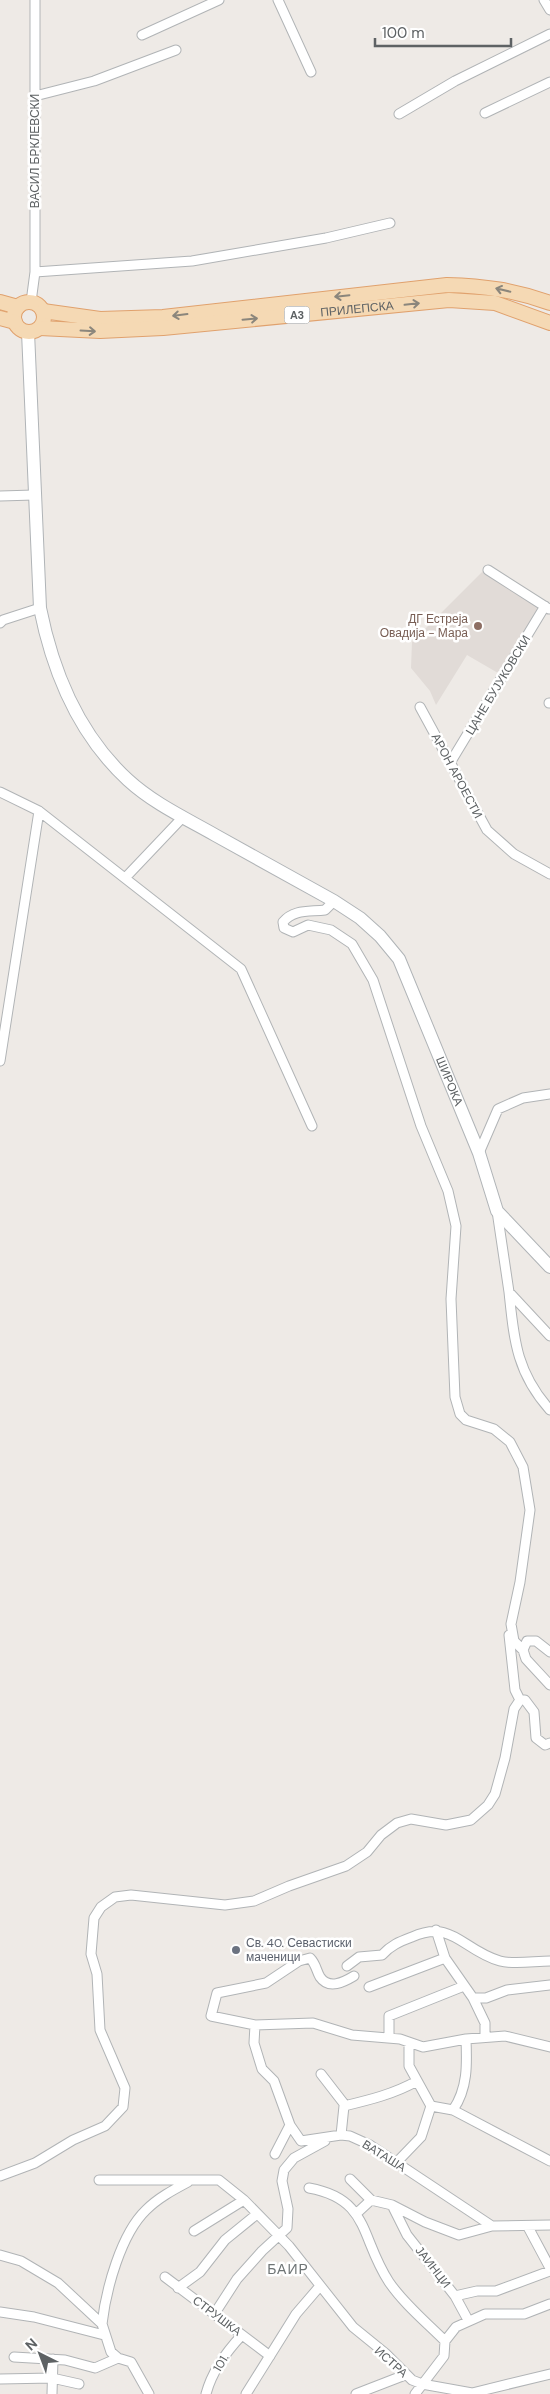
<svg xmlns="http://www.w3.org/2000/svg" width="550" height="2394" viewBox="0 0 550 2394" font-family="'DM Sans',sans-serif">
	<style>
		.education { fill: #e1dbd7 }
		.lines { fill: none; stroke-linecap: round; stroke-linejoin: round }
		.street-casing { stroke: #b1b4b6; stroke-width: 11 }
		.secondary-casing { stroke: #b0b4b7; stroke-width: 14 }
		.primary-casing { stroke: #e0a16d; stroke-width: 16 }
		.street { stroke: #fff; stroke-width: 9 }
		.secondary { stroke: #fff; stroke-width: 12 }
		.primary { stroke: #f5d9b4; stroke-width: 14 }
		.oneway { stroke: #8b867c }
		.education-dot { fill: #8d6e63; stroke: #fff; stroke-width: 2 }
		.worship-dot { fill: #6b7280; stroke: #fff; stroke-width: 2 }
		.labels { text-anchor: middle; stroke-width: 5; stroke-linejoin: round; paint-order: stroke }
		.shield { fill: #fff; stroke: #8e9192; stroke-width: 1 }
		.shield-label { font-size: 11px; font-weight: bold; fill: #5e6264 }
		.street-label { font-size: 12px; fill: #5e6264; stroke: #fff }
		.education-label { font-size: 12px; fill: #785e54; stroke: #fff; text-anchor: end }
		.worship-label { font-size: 12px; fill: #5b616d; stroke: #fff; text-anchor: start }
		.neighbourhood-label { font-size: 14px; letter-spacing: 1px; fill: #6f7576; stroke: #fff }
	</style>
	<rect width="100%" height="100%" fill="#eeeae6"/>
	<!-- education -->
	<path class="education" d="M 483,571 L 538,605 L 539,610 L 498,673 L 467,655 L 436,705 L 430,691 L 411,668 L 412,642 Z"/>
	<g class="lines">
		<!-- street casing -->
		<g class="street-casing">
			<path id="street" d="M 278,0 L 311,72
				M 544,0 L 550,10
				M 142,35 L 219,0
				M 35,96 L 94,81 L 176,50
				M 485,113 L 550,82
				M 399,114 L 455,81 L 550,34
				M 35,272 L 192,261 L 326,238 L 390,223
				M 31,302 L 35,272 L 35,0
				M 0,496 L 34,495
				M 488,570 L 549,609
				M 0,623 L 3,620 L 40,608
				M 549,703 L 550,703
				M 420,707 L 487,830 L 514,854 L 550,874
				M 450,763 L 545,606
				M 0,792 L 39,811 L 241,969 L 312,1126
				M 126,877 L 183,817
				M 334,901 L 325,910 C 309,912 294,909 283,922 L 284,928 L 293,932 L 308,925 L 331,930 L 352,944 L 373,980 L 421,1126 L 448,1191 L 456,1226 L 451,1299 L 455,1397 L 460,1414 L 466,1420 L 494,1429 L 510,1442 L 523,1467 L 530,1510 L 520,1582 L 511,1624 L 514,1641 L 523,1650
				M 0,1061 L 39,811
				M 479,1153 L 498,1109 L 523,1098 L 550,1094
				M 497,1211 C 501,1238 505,1265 509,1292 C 514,1339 516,1372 550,1410
				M 509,1292 L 550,1336
				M 509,1635 L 515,1690 L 520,1700
				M 550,1652 L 536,1641 L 527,1641 L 523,1650 L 526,1659 L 550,1685
				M 436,1930 L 445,1958
				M 347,1966 L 359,1957 L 382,1955 C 391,1945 399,1942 412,1937 C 453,1919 462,1950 500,1961 C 514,1965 535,1961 550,1961
				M 354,1976 C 344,1982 329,1990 320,1977 C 316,1970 316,1964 310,1958 L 299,1961 L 266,1983 L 217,1993 L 211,2016 L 255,2025 L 313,2023 L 352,2035 L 400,2039 L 423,2047 L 466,2039 L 505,2036 L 550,2047
				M 369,1987 L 445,1958 L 473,1998 L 486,1998 L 507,1990 L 550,1985
				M 473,1998 L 485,2023 L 485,2037
				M 255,2025 L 254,2043 L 262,2069 L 274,2081 L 290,2125 L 301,2141 L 341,2135 L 350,2136 L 370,2145 L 492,2226 L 550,2225
				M 389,2038 L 389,2016 L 464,1986
				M 321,2074 L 345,2105
				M 431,2106 L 453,2110 C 468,2088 467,2064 466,2039
				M 453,2110 L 550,2161
				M 341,2135 L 344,2106 C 369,2100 394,2094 417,2081
				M 275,2154 L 290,2125
				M 396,2163 L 421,2137 L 431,2106 L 409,2066 L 409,2044
				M 0,2176 L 35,2163 L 73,2140 L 105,2126 L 123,2107 L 125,2088 L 100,2030 L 97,1974 L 91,1954 L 94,1918 L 101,1907 L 115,1897 L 131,1895 L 225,1905 L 254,1901 L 289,1886 L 346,1866 L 367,1852 L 381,1835 L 397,1823 L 411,1819 L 446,1825 L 471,1820 L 488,1805 L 495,1794 L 505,1758 L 514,1709 L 520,1700 L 525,1700 L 534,1712 L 536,1738 L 545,1745 L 550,1743
				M 350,2179 L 371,2200
				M 99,2180 L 219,2180 L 244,2200 L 289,2246 L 353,2327 L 385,2353 L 412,2380 L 422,2384 L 472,2393 L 550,2374
				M 309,2188 C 370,2199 360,2238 389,2282 C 404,2304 426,2322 445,2341
				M 392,2205 L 407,2235 L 455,2296 L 468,2320
				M 357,2213 L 371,2200 L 392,2205 L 425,2222 L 459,2235 L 492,2226
				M 528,2227 L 550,2268
				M 194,2231 L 244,2200
				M 0,2255 L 21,2261 L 58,2283 L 102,2324 L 111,2352 L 118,2358 L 131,2362 L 149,2394
				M 165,2277 L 270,2356
				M 178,2288 L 200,2272 L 225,2240 L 257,2214
				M 455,2296 L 477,2291 L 496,2291 L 550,2271
				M 0,2312 L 34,2317 L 104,2335
				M 215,2313 L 237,2279 L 262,2251 L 287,2228 L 288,2209 L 282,2181 L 284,2170 L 294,2158 L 325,2141
				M 102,2324 C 106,2289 121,2234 146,2210 C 158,2198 173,2190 188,2182
				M 14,2357 L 65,2360 L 95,2368 L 118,2358
				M 0,2379 L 52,2378 L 79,2384
				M 52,2394 L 53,2359
				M 206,2394 C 212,2371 226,2352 242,2335
				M 246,2394 L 296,2314 L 320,2286
				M 356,2394 L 405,2375
				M 415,2394 L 444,2356 L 445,2341 L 456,2327 L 485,2314 L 524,2314 L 550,2304"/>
		</g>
		<!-- secondary casing -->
		<g class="secondary-casing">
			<g id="secondary">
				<path id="s1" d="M 28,332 L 40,608 C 53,673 79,735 128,780 C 153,803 185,818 215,835 C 254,857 294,879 334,901 L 360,918 L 380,936 L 399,959 L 479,1153 L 497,1211 L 550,1267"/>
			</g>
		</g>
		<!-- primary casing -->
		<g class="primary-casing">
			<g id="primary">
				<path d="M 0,302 L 18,307"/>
				<circle cx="29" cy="317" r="15"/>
				<path d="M 43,311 L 100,319 L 163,317 L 447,285 C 484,286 514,290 550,303"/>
				<path d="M 0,318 L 15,322"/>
				<path id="s2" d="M 40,328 L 100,331 L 163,328 L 449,300 L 495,303 L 550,323"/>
			</g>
		</g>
		<!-- street -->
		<use href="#street" class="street"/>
		<!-- secondary -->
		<use href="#secondary" class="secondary"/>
		<!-- primary -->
		<use href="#primary" class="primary"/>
	</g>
	<!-- one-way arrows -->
	<defs><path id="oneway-shaft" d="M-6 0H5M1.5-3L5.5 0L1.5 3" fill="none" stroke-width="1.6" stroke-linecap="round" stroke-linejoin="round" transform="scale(1.25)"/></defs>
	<g class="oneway">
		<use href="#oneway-shaft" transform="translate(503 290) rotate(-167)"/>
		<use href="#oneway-shaft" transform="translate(342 296) rotate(174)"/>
		<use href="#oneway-shaft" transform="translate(412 304) rotate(-6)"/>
		<use href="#oneway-shaft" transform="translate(180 315) rotate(173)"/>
		<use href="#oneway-shaft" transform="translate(250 319) rotate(-5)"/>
		<use href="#oneway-shaft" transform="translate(88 331) rotate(3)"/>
	</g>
	<!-- markers -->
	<circle class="education-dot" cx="478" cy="626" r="5"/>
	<circle class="worship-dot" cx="236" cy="1950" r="5"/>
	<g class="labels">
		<!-- shield labels -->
		<rect class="shield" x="284.5" y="306.5" width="25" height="17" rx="4"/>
		<g class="shield-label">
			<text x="297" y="319">A3</text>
		</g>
		<!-- street labels -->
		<g class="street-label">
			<text transform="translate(35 151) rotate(-90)" y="4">ВАСИЛ БРКЛЕВСКИ</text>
			<text dy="4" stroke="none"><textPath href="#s2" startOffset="318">ПРИЛЕПСКА</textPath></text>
			<text transform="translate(498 685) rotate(-59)" y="4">ЦАНЕ БУЈУКОВСКИ</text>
			<text transform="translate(457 776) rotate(62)" y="4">АРОН АРОЕСТИ</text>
			<text dy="4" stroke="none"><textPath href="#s1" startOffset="932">ШИРОКА</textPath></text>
			<text transform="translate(384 2156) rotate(32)" y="4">ВАТАША</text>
			<text transform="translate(433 2267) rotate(52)" y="4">ЈАИНЦИ</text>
			<text transform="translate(217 2316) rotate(37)" y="4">СТРУШКА</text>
			<text transform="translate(391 2362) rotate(42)" y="4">ИСТРА</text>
			<text transform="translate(221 2363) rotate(-59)" y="4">101.</text>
		</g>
		<!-- education labels -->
		<g class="education-label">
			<text x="468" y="623">ДГ Естреја<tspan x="468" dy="14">Овадија - Мара</tspan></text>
		</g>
		<!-- worship labels -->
		<g class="worship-label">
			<text x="246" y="1947">Св. 40. Севастиски<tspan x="246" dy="14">маченици</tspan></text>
		</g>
		<!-- neighbourhood labels -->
		<g class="neighbourhood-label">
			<text x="288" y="2274">БАИР</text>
		</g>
	</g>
	<!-- north arrow -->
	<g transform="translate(40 2354) rotate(318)" stroke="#ffffff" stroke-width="4" paint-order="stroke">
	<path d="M0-4L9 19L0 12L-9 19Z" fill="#5e6264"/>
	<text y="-8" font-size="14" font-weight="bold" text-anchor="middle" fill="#5e6264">N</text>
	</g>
	<!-- scale -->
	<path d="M375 38v8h136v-8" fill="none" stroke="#5e6264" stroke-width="2.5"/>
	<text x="382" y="38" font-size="15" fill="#5e6264" stroke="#ffffff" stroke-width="4" paint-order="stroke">100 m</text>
</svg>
